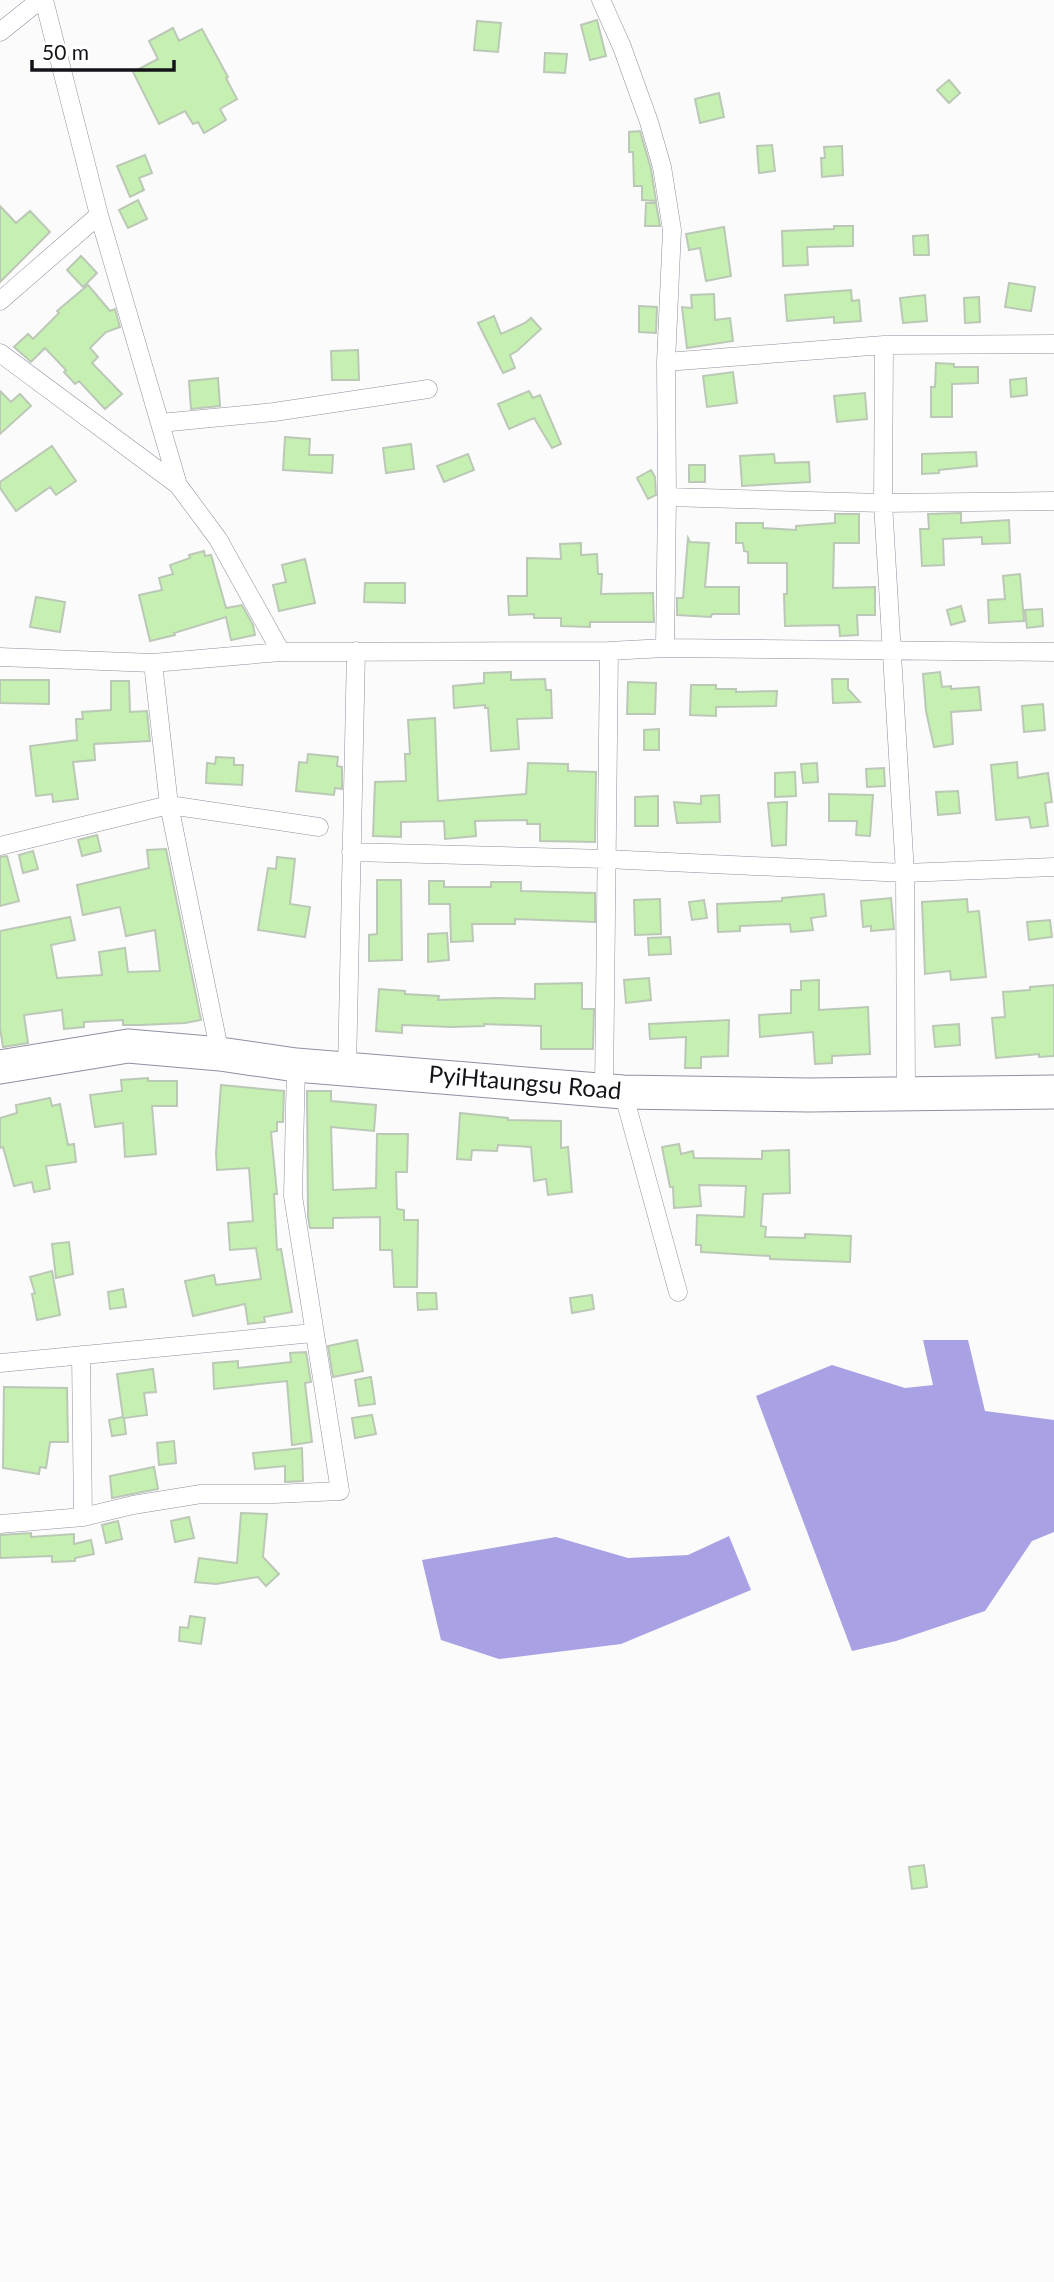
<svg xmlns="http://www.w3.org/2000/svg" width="1054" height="2282" viewBox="0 0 1054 2282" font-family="Lato,sans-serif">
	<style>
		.water { fill: #a8a1e3 }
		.building { fill: #c5f0b2; stroke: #bbc8b6; stroke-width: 2 }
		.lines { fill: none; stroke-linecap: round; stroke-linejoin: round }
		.street-casing { stroke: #908fa2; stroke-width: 19 }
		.highway-casing { stroke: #908fa2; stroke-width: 35 }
		.street { stroke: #fff; stroke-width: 18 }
		.highway { stroke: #fff; stroke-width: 33 }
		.labels { text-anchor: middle; stroke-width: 7; stroke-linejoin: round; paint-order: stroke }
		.street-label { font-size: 24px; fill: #14131a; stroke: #fff }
	</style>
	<rect width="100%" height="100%" fill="#fbfbfb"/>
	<!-- water -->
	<path class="water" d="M 923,1340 L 968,1340 L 985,1411 L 1054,1420 L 1054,1532 L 1032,1541 L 985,1611 L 896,1641 L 852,1651 L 756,1396 L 832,1365 L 905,1388 L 933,1385 Z
		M 729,1536 L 751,1590 L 621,1644 L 499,1659 L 441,1640 L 422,1560 L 556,1537 L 628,1558 L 688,1555 Z"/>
	<!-- building -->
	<path class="building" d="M 597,20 L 606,56 L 590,60 L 581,25 Z
		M 477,21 L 501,23 L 498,52 L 474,50 Z
		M 173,28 L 179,41 L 202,29 L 228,77 L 226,78 L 237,99 L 220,109 L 226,120 L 204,133 L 198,122 L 193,124 L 185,111 L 159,124 L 133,72 L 158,59 L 149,41 Z
		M 545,53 L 567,54 L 565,73 L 544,72 Z
		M 949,80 L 960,93 L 949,103 L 937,90 Z
		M 719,93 L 724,117 L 700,123 L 695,99 Z
		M 640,131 L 651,169 L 656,201 L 642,200 L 642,186 L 634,186 L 633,152 L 629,152 L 629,132 Z
		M 772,145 L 775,171 L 759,173 L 757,146 Z
		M 842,146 L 843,175 L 822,177 L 821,158 L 825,158 L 824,147 Z
		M 145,155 L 152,173 L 139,178 L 144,190 L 130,197 L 117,166 Z
		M 138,200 L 147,219 L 128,228 L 119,210 Z
		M 646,203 L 656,203 L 660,226 L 645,226 Z
		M 0,206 L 16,223 L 30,211 L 50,232 L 0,282 Z
		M 834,226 L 853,226 L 853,246 L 807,247 L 808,265 L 783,266 L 782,231 L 834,229 Z
		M 724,227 L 731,276 L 706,281 L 700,248 L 689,250 L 686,234 Z
		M 928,235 L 929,255 L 914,255 L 913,236 Z
		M 81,256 L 97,273 L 83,287 L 67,270 Z
		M 1009,283 L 1035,287 L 1031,311 L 1005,307 Z
		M 88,285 L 110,311 L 115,309 L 120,327 L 106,332 L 90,348 L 98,357 L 92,363 L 122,394 L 105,409 L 79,381 L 75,384 L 64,372 L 66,370 L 45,348 L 31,362 L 14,347 L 28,334 L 33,339 L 59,313 L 57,311 Z
		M 851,290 L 852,301 L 859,300 L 861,321 L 834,323 L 834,317 L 787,321 L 785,295 Z
		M 714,294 L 715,320 L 730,318 L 733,341 L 687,348 L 682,307 L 692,308 L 691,295 Z
		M 925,295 L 927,321 L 903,323 L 900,298 Z
		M 979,297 L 980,322 L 965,323 L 964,298 Z
		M 639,306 L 657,307 L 656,333 L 639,332 Z
		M 494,316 L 501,334 L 525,323 L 531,318 L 541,329 L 517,351 L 510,355 L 515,368 L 503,373 L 478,323 Z
		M 358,350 L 359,380 L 332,380 L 331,351 Z
		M 936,363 L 954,364 L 954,367 L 978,367 L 978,383 L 952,384 L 952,417 L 931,417 L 931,387 L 935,387 Z
		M 733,372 L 737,403 L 707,407 L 703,376 Z
		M 218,378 L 220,406 L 191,409 L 189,381 Z
		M 1026,378 L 1027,395 L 1011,397 L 1010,380 Z
		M 0,391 L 11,402 L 20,394 L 31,406 L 0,434 Z
		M 529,391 L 533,398 L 540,395 L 561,444 L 552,448 L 534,418 L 509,429 L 498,404 Z
		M 865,393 L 867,419 L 837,422 L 834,396 Z
		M 285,437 L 310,439 L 309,455 L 333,455 L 332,473 L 283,470 Z
		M 411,444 L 414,469 L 386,473 L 383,448 Z
		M 52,446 L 76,481 L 56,495 L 50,487 L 16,511 L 0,488 L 0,482 Z
		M 976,452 L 977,466 L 939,470 L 939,473 L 922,474 L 922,454 Z
		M 468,454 L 474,470 L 444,482 L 437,466 Z
		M 774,454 L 775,463 L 809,462 L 810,482 L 742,486 L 740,456 Z
		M 689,465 L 705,465 L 705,482 L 689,482 Z
		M 651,470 L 655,477 L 656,495 L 648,499 L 637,478 Z
		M 961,513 L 961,523 L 1009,520 L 1010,543 L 982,544 L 982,537 L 943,539 L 944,565 L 922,566 L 920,529 L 929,529 L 928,514 Z
		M 835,514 L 859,514 L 859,543 L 834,543 L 833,588 L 875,587 L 875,615 L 857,615 L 858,635 L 840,636 L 839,625 L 785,626 L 784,594 L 787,594 L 787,563 L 748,563 L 748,552 L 744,551 L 743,543 L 736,543 L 736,523 L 763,523 L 763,528 L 796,530 L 796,526 L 835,523 Z
		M 688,538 L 690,542 L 709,543 L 705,587 L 739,587 L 739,614 L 712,614 L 711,617 L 677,615 L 677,598 L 683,598 Z
		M 581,543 L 581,555 L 597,554 L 598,574 L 602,574 L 601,594 L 653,593 L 654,622 L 590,622 L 590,627 L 561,626 L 561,618 L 534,618 L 534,614 L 509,615 L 508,596 L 527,596 L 527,558 L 561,559 L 560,544 Z
		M 204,551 L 205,556 L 211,555 L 226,608 L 242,605 L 253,625 L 255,635 L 231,640 L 226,617 L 174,633 L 175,635 L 150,641 L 139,595 L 162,590 L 159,578 L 173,574 L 170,565 L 190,558 L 189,555 Z
		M 305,559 L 315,603 L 279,611 L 273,585 L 286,582 L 282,565 Z
		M 1020,574 L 1024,621 L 989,623 L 988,600 L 1005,599 L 1003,576 Z
		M 365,583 L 405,583 L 405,603 L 364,602 Z
		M 36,597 L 65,602 L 60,632 L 30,627 Z
		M 961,606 L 965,621 L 951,625 L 947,610 Z
		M 1042,609 L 1043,626 L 1027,628 L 1025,610 Z
		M 511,672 L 511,680 L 545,679 L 546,690 L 551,690 L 552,718 L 517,719 L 519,749 L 491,751 L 488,708 L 485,708 L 485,705 L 454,708 L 453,686 L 484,683 L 484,673 Z
		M 940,672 L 942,687 L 951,686 L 951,689 L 979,687 L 981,710 L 951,712 L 953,744 L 934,747 L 926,711 L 923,674 Z
		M 832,679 L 848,679 L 848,689 L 860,702 L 833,703 Z
		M 0,680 L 49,680 L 49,704 L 0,703 Z
		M 111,681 L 129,681 L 130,712 L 147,711 L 150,741 L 94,744 L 95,760 L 73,762 L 78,799 L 53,802 L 52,794 L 36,796 L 30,746 L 77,740 L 76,719 L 83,719 L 82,712 L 111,710 Z
		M 628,682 L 656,683 L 655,714 L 627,714 Z
		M 691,685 L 716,685 L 716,689 L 736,689 L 736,692 L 777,691 L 776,706 L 716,707 L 716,716 L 690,715 Z
		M 1043,704 L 1045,730 L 1024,732 L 1022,706 Z
		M 435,718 L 438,801 L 526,794 L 528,763 L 568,764 L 568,771 L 596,772 L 595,842 L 540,841 L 540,824 L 527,824 L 527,820 L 475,821 L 476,836 L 445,839 L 444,821 L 401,822 L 401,837 L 373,836 L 375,782 L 406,781 L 405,754 L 410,754 L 408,720 Z
		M 659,729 L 659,750 L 644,750 L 644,730 Z
		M 308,754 L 338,757 L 337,766 L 342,767 L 342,789 L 335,788 L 334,795 L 296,791 L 299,762 L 307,763 Z
		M 216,757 L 234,758 L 234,765 L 243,765 L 242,785 L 206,783 L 207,763 L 215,764 Z
		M 1017,762 L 1018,778 L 1048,773 L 1052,802 L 1045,803 L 1048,826 L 1031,828 L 1029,817 L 996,820 L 991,765 Z
		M 817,763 L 818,782 L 803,783 L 801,764 Z
		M 884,768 L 885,786 L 867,787 L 866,769 Z
		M 795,772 L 796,796 L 775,797 L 775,773 Z
		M 958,791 L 960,813 L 938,815 L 936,792 Z
		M 829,794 L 873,795 L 870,836 L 856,835 L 857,821 L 829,821 Z
		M 719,795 L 720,822 L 677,823 L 674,802 L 701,804 L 701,796 Z
		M 658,796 L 658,826 L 635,826 L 635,797 Z
		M 787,802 L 786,845 L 772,846 L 768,803 Z
		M 97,835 L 101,851 L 82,856 L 78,840 Z
		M 166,849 L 201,1020 L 185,1023 L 141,1025 L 123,1025 L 123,1020 L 84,1022 L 84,1027 L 64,1029 L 62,1010 L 24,1015 L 28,1043 L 3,1047 L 0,1028 L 0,931 L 70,917 L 75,940 L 51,945 L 57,978 L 102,975 L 99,952 L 125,948 L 128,972 L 160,971 L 155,930 L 126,936 L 120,907 L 83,915 L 77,885 L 149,868 L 147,850 Z
		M 33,851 L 38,869 L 23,873 L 19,855 Z
		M 7,856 L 19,901 L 0,906 L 0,857 Z
		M 277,857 L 295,859 L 290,904 L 310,907 L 305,937 L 258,930 L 268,868 L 276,869 Z
		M 377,880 L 401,880 L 402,960 L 369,961 L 369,935 L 377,934 Z
		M 429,881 L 444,881 L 444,887 L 491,887 L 491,882 L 521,882 L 521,891 L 595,893 L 595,922 L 515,919 L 515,924 L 472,924 L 473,941 L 451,942 L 450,904 L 429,904 Z
		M 824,894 L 826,916 L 811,918 L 813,930 L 791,932 L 790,924 L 740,926 L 740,931 L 718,932 L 717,904 L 782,901 L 782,898 Z
		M 891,898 L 894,929 L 871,931 L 871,926 L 863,927 L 861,901 Z
		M 660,899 L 661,934 L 635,935 L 634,900 Z
		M 967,899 L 968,912 L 979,911 L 986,977 L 951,980 L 950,971 L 925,974 L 922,902 Z
		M 704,900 L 707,918 L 692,920 L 689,902 Z
		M 1050,920 L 1052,937 L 1029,940 L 1027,922 Z
		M 447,933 L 449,960 L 428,962 L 428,934 Z
		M 670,937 L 671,954 L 649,955 L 648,938 Z
		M 649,978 L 651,1000 L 626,1003 L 624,980 Z
		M 819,980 L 819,1010 L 868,1007 L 870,1054 L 832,1056 L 832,1063 L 815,1064 L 813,1032 L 760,1037 L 759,1015 L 791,1013 L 791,990 L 801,990 L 801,981 Z
		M 582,983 L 582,1009 L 594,1009 L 593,1049 L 541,1049 L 541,1026 L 484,1024 L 484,1026 L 451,1027 L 402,1025 L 402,1033 L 376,1031 L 379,989 L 405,991 L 405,994 L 439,996 L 438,1000 L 497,998 L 535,999 L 535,984 Z
		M 1054,985 L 1054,1056 L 1039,1057 L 1039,1054 L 996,1058 L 992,1018 L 1005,1017 L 1003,992 L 1030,990 L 1030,987 Z
		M 729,1020 L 728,1056 L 701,1057 L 701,1068 L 685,1068 L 686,1037 L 650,1039 L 649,1024 Z
		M 959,1024 L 960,1045 L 935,1047 L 933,1026 Z
		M 148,1078 L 148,1081 L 177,1081 L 177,1106 L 152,1106 L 156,1154 L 125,1157 L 123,1123 L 95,1127 L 90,1095 L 122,1091 L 121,1080 Z
		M 221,1085 L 284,1091 L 283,1122 L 277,1122 L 277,1131 L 271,1132 L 277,1194 L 274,1194 L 277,1250 L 281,1249 L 292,1312 L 264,1317 L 265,1322 L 248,1324 L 245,1304 L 193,1316 L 185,1281 L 214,1275 L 216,1285 L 261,1279 L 256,1248 L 230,1250 L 228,1223 L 253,1221 L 249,1168 L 217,1170 L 216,1153 Z
		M 307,1091 L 331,1091 L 331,1101 L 376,1105 L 374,1131 L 331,1127 L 333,1190 L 376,1188 L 377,1134 L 408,1134 L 407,1172 L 396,1172 L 397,1209 L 404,1210 L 404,1220 L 418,1220 L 417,1287 L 394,1287 L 392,1250 L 380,1250 L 380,1217 L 333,1218 L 333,1228 L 310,1228 L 308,1217 Z
		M 50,1098 L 52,1106 L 60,1104 L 68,1145 L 74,1144 L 76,1162 L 46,1166 L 50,1189 L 34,1192 L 32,1182 L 14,1186 L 3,1147 L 0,1148 L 0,1118 L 17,1113 L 16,1105 Z
		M 460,1113 L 508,1118 L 508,1120 L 561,1121 L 561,1148 L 568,1147 L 572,1192 L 548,1195 L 546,1179 L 534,1181 L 531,1147 L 498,1145 L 497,1151 L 472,1150 L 471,1160 L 457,1159 Z
		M 679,1144 L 681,1154 L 693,1151 L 694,1158 L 762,1159 L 762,1151 L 789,1150 L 790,1193 L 763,1194 L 761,1226 L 766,1227 L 765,1237 L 805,1238 L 805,1234 L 851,1236 L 850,1262 L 770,1259 L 770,1256 L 701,1252 L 701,1245 L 696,1245 L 697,1215 L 744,1217 L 746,1186 L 699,1185 L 701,1206 L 674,1208 L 673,1187 L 670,1187 L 662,1147 Z
		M 69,1242 L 73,1274 L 56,1278 L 52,1244 Z
		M 52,1271 L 60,1315 L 37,1320 L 32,1294 L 35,1293 L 30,1277 Z
		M 123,1289 L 126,1307 L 110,1309 L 108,1292 Z
		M 417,1293 L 436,1293 L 437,1309 L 418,1310 Z
		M 592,1295 L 594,1309 L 572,1313 L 570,1298 Z
		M 357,1340 L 363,1371 L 333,1377 L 328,1346 Z
		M 306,1352 L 311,1382 L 305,1383 L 312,1442 L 292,1445 L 287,1381 L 214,1389 L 213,1363 L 238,1361 L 238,1368 L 291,1362 L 290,1353 Z
		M 153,1369 L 156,1392 L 144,1393 L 147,1415 L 124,1418 L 126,1434 L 112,1436 L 109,1420 L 123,1417 L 117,1374 Z
		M 371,1377 L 375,1404 L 359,1406 L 355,1380 Z
		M 4,1387 L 67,1388 L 68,1442 L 50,1442 L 46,1468 L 40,1467 L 39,1474 L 3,1468 Z
		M 372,1415 L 376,1434 L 355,1438 L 352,1418 Z
		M 174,1441 L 176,1463 L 159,1465 L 157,1443 Z
		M 302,1448 L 303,1481 L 285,1482 L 285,1466 L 255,1469 L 253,1453 Z
		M 154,1467 L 158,1489 L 112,1498 L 110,1476 Z
		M 241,1513 L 267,1514 L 263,1557 L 279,1574 L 266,1586 L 258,1577 L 216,1584 L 195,1582 L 199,1558 L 237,1563 Z
		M 189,1517 L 194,1538 L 175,1542 L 171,1521 Z
		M 118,1521 L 122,1539 L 106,1543 L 102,1525 Z
		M 31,1533 L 31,1537 L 74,1534 L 74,1544 L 91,1540 L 94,1554 L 75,1558 L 75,1561 L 52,1562 L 52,1556 L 0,1558 L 0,1535 Z
		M 190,1616 L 205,1618 L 201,1644 L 179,1641 L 180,1627 L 188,1628 Z
		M 924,1865 L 927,1887 L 912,1889 L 909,1867 Z"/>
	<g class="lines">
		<!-- street casing -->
		<g class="street-casing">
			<path id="street" d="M 44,0 L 99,215 L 178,485
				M 601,0 L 622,47 L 649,122 L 662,167 L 672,230 L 666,362 L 667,497
				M 0,32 L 40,0
				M 0,301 L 99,215
				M 884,345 L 883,503 L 905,873 L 906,1094
				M 0,353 L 178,485 L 218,539 L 281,652
				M 666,362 L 884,345 L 1054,344
				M 160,423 L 274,412 L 428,389
				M 665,648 L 667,497 L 883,503 L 1054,501
				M 0,657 L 153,663 L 281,652 L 609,651 L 665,648 L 1054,652
				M 153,663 L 169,805 L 220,1054
				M 0,846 L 169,805 L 319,827
				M 351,852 L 606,859 L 905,873 L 1054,867
				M 347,1069 L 356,651
				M 604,1089 L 609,651
				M 623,1092 L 678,1292
				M 81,1355 L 83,1517
				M 0,1363 L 313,1333
				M 0,1524 L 83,1517 L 133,1505 L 201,1494 L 274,1494 L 340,1491 L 293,1196 L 296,1065"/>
		</g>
		<!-- highway casing -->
		<g class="highway-casing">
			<path id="highway" d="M 0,1067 L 128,1046 L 220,1054 L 296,1065 L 623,1092 L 809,1095 L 1054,1092"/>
		</g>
		<!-- street -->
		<use href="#street" class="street"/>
		<!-- highway -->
		<use href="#highway" class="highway"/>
	</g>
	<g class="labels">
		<!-- street labels -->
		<g class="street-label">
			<text transform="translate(525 1083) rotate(5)" y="8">PyiHtaungsu Road</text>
		</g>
	</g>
	<!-- scale -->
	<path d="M32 60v10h142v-10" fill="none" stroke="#14131a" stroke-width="3.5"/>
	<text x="42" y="60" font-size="21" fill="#14131a" stroke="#ffffff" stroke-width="5" paint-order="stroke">50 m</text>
</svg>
